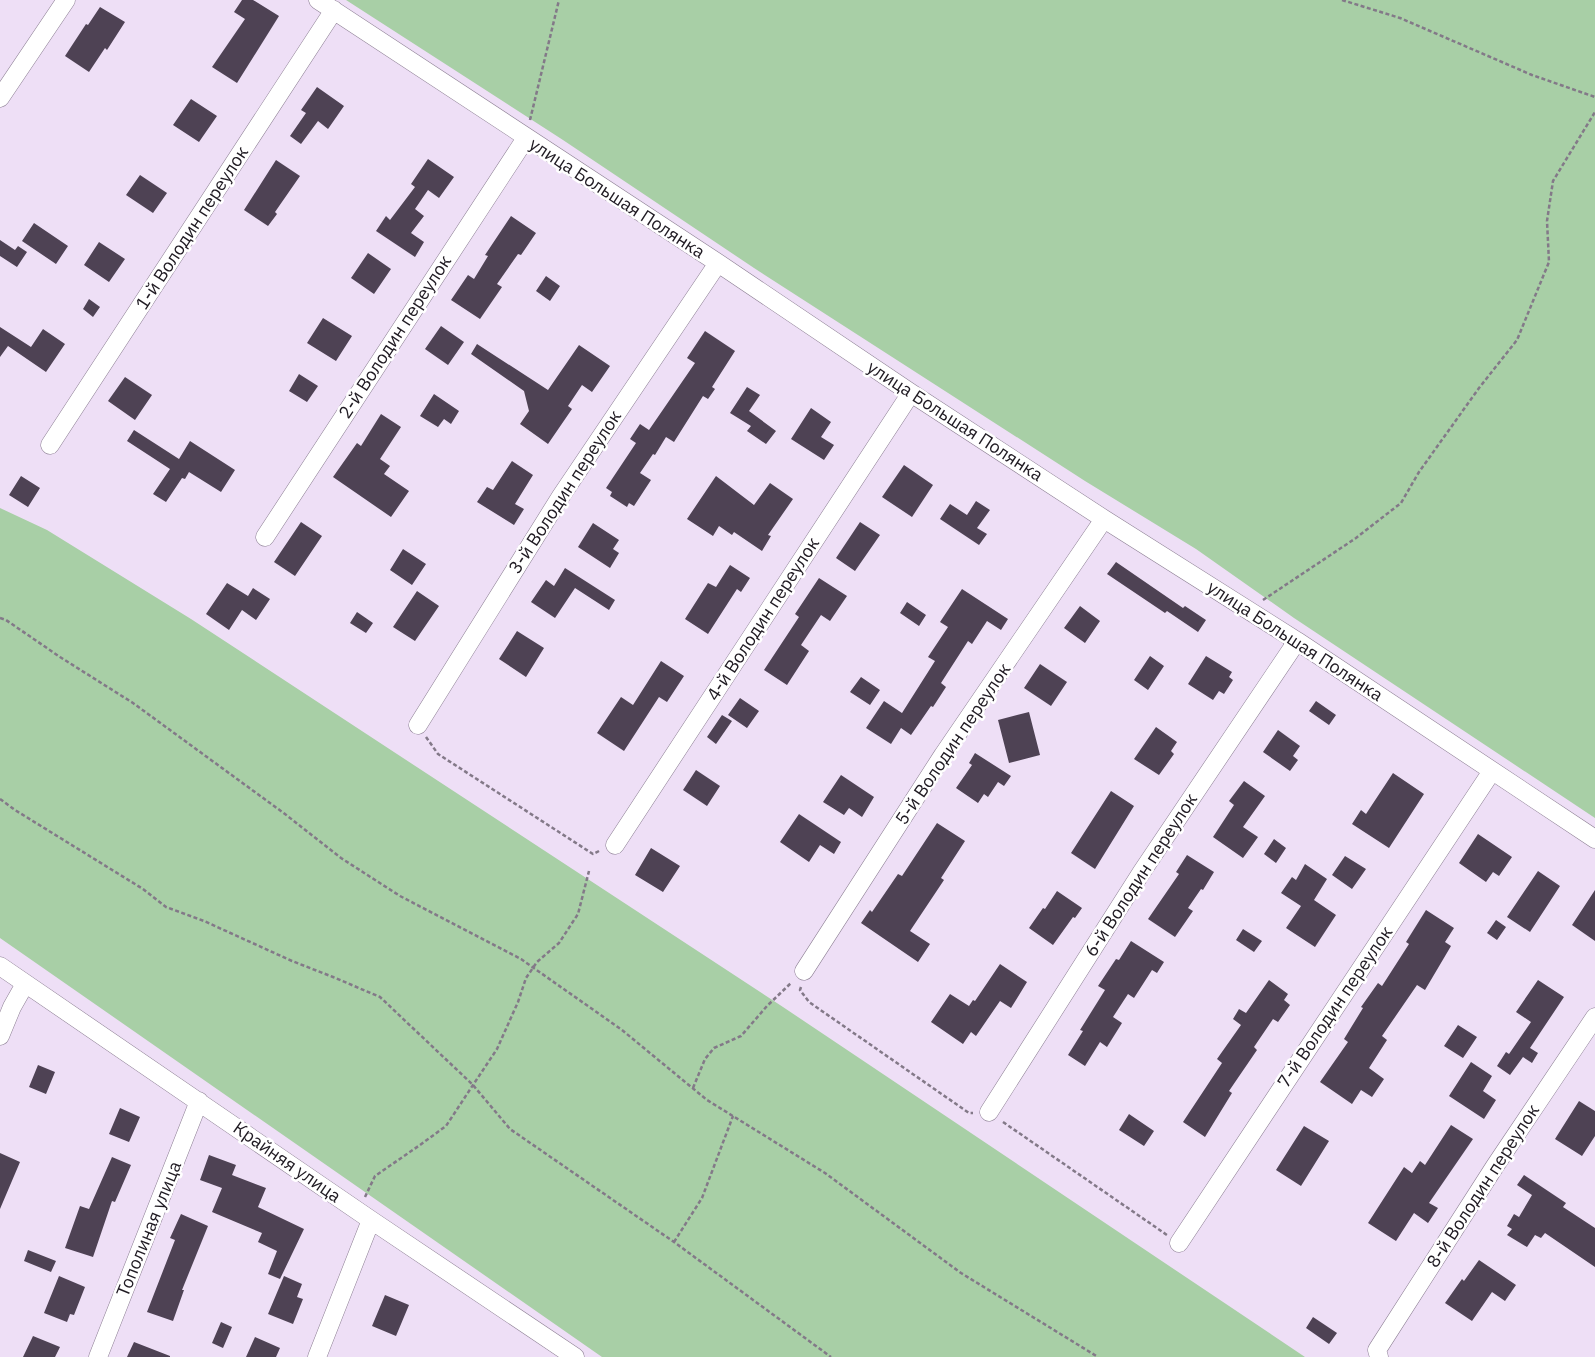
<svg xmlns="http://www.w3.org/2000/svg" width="1595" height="1357" viewBox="0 0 1595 1357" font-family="'IBM Plex Sans',sans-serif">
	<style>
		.green { fill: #a8cfa6 }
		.building { fill: #4e4254 }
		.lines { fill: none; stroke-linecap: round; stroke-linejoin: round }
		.street-casing { stroke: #8c7f93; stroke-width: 19 }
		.path { stroke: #837988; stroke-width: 2.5; stroke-dasharray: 4 2.5; stroke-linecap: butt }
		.street { stroke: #fff; stroke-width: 18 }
		.labels { text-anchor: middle; stroke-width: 5; stroke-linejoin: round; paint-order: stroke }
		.street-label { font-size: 18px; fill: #1f1a22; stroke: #fff }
	</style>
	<rect width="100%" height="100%" fill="#eedff6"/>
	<!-- green -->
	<path class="green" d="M 346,0 L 1595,0 L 1595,818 L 1294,618 L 1196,549 L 1085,481 L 754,268 L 563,140 Z
		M 0,508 L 47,530 L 191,619 L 783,1007 L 1305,1357 L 602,1357 L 0,938 Z"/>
	<!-- building -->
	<path class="building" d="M 242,0 L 253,0 L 279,16 L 237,83 L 212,67 L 245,19 L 234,12 Z
		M 100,7 L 125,22 L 107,50 L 105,48 L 89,72 L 65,56 L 86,24 L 88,25 Z
		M 317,87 L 344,106 L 328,129 L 318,121 L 301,144 L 290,136 L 306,113 L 301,110 Z
		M 191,99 L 217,116 L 199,142 L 173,125 Z
		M 428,159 L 454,177 L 439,198 L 428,190 L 415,209 L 424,216 L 411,233 L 424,242 L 415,257 L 376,231 L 386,216 L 390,220 L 415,187 L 411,184 Z
		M 276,160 L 300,176 L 275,212 L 277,214 L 268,226 L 244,210 Z
		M 140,175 L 167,193 L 153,213 L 126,195 Z
		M 511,216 L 536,233 L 521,255 L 518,254 L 497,284 L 502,287 L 480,319 L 451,300 L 468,275 L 474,279 L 488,256 L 485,255 Z
		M 34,223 L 68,246 L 56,264 L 22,241 Z
		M 0,240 L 15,250 L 18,246 L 27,252 L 17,267 L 0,256 Z
		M 99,242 L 125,259 L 109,282 L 84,265 Z
		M 368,253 L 391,269 L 374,294 L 351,278 Z
		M 546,276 L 560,286 L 550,301 L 536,291 Z
		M 89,299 L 100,307 L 93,317 L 83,309 Z
		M 323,318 L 352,336 L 336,361 L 307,343 Z
		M 441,326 L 464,342 L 448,365 L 425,349 Z
		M 0,327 L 31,347 L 43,329 L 65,344 L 46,372 L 8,346 L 0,357 Z
		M 705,331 L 735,351 L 712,387 L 715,389 L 708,399 L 703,396 L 674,442 L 666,437 L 655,455 L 653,454 L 640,473 L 651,480 L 634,506 L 629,503 L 627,507 L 610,496 L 612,492 L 606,488 L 636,443 L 630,439 L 640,424 L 649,430 L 695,363 L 687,358 Z
		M 477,344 L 548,390 L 579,345 L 610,366 L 592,392 L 582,385 L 568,406 L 572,409 L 548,444 L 520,424 L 529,411 L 524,391 L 471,354 Z
		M 299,374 L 318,386 L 307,402 L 289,391 Z
		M 125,377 L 152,395 L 135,420 L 108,401 Z
		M 747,387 L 760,395 L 749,411 L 776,431 L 766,444 L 747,431 L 751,426 L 730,413 Z
		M 434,394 L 459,411 L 451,424 L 444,419 L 438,427 L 420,416 Z
		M 811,408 L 831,422 L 821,437 L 834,445 L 824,460 L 791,439 Z
		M 381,414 L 401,427 L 380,459 L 390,466 L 384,474 L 409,491 L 391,517 L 333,477 L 357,443 L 361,446 Z
		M 134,430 L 179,459 L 190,441 L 235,470 L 221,492 L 189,472 L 185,479 L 182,478 L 166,502 L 153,494 L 170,469 L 127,441 Z
		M 512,461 L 533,475 L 515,504 L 524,509 L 514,525 L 477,502 L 487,487 L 493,490 Z
		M 904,465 L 933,485 L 912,517 L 882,497 Z
		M 21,476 L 40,488 L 28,507 L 9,495 Z
		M 716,476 L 754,505 L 770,483 L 793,499 L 768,535 L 771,536 L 762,551 L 734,532 L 732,535 L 719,526 L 713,536 L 687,519 Z
		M 976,501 L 990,510 L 977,528 L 987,534 L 979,545 L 940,519 L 950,504 L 967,515 Z
		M 301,522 L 322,536 L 295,576 L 274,562 Z
		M 860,522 L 880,535 L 855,571 L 836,558 Z
		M 593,523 L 619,540 L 613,549 L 619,553 L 610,568 L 578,547 Z
		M 403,549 L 426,564 L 412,585 L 390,570 Z
		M 1116,562 L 1183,608 L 1185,606 L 1206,620 L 1198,632 L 1167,611 L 1165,613 L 1107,574 Z
		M 730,565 L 750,578 L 741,592 L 737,589 L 708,634 L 685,619 L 708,583 L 716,587 Z
		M 565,568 L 615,600 L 609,610 L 575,588 L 555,618 L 531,602 L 546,580 L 554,586 Z
		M 819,578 L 847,596 L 830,621 L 821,615 L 801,645 L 809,651 L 787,685 L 764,670 L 799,617 L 795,614 Z
		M 227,583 L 248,596 L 253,588 L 270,599 L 256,620 L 242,610 L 229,630 L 206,614 Z
		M 962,589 L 1008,619 L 1001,630 L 987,621 L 972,644 L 968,641 L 941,683 L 946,687 L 933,707 L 931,706 L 911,735 L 901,728 L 891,744 L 866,728 L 884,701 L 902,713 L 935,661 L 928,657 L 948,627 L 940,622 Z
		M 417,591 L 439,606 L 415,641 L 393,627 Z
		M 907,602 L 926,615 L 919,626 L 900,613 Z
		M 1080,606 L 1100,621 L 1085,643 L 1064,628 Z
		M 357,612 L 373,623 L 366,633 L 350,623 Z
		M 517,631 L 544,648 L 526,677 L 499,659 Z
		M 1150,656 L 1164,666 L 1148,690 L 1134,680 Z
		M 1206,656 L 1232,672 L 1229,677 L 1233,680 L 1224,694 L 1219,691 L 1213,700 L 1188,684 Z
		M 661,661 L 684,676 L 667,702 L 659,697 L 624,751 L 597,733 L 621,697 L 633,705 Z
		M 1040,664 L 1067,682 L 1051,706 L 1024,688 Z
		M 861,677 L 880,690 L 870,705 L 850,692 Z
		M 740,698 L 759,711 L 747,728 L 728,715 Z
		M 1316,701 L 1336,715 L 1329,725 L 1309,711 Z
		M 1029,712 L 1040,755 L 1009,763 L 998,720 Z
		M 722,715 L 732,721 L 716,744 L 707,737 Z
		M 1156,727 L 1177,742 L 1171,751 L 1174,754 L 1159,775 L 1134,759 Z
		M 1278,730 L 1300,746 L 1293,756 L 1298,760 L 1290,771 L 1263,752 Z
		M 975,753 L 1011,776 L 1004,786 L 998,782 L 988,797 L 984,794 L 978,803 L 956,788 L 972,765 L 969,763 Z
		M 696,770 L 720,786 L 707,806 L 683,790 Z
		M 1393,773 L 1424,794 L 1389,848 L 1352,824 L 1361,810 L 1366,814 Z
		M 841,775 L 874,797 L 862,817 L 849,808 L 844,815 L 823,802 Z
		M 1244,781 L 1265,796 L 1243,827 L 1258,837 L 1243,858 L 1213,837 L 1234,805 L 1229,801 Z
		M 1111,791 L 1134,806 L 1095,869 L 1071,853 Z
		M 799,814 L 841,842 L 834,854 L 820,845 L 809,862 L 780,842 Z
		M 937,823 L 965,841 L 941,878 L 944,880 L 910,931 L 930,944 L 918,962 L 861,923 L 870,910 L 872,912 L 898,874 L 902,876 Z
		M 1478,834 L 1512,857 L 1499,876 L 1493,872 L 1486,882 L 1459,863 Z
		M 1274,839 L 1286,848 L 1276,863 L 1264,854 Z
		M 651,848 L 680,866 L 663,892 L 635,875 Z
		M 1187,855 L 1214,872 L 1203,890 L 1201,889 L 1188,908 L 1193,911 L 1175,937 L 1148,919 L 1179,874 L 1176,872 Z
		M 1345,856 L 1366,869 L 1352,889 L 1332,875 Z
		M 1305,864 L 1327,879 L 1314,900 L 1336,915 L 1315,947 L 1286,928 L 1301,906 L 1281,893 L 1292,877 L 1296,880 Z
		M 1538,871 L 1560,886 L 1530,932 L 1507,917 Z
		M 1595,890 L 1595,941 L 1572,925 Z
		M 1057,891 L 1082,908 L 1075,918 L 1073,917 L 1053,945 L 1029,928 L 1043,908 L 1045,909 Z
		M 1426,910 L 1454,928 L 1445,942 L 1451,946 L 1425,990 L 1417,985 L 1382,1036 L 1387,1040 L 1369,1068 L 1384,1079 L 1372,1097 L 1361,1090 L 1352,1104 L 1320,1082 L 1348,1042 L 1344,1039 L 1363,1008 L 1361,1007 L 1378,983 L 1382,986 L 1409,944 L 1406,942 Z
		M 1496,920 L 1506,927 L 1497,940 L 1487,933 Z
		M 1243,929 L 1262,941 L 1254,952 L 1236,940 Z
		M 1131,941 L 1164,962 L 1157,973 L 1152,970 L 1134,998 L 1128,994 L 1113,1017 L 1122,1023 L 1107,1047 L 1100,1042 L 1085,1066 L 1068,1055 L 1083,1031 L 1080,1030 L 1105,990 L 1098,986 L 1116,959 L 1119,960 Z
		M 1000,964 L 1027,982 L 1011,1008 L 1000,1001 L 976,1036 L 971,1032 L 963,1044 L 931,1022 L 950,994 L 969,1006 L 973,1000 L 975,1001 Z
		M 1269,980 L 1288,994 L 1284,1000 L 1290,1005 L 1278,1022 L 1273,1019 L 1254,1047 L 1257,1050 L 1229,1091 L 1232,1093 L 1205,1137 L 1183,1122 L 1222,1063 L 1217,1059 L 1241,1025 L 1233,1019 L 1239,1009 L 1246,1013 Z
		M 1538,980 L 1564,997 L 1530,1048 L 1538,1053 L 1532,1063 L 1523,1057 L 1510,1075 L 1497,1066 L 1506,1052 L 1509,1054 L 1531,1022 L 1516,1012 Z
		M 1458,1025 L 1477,1037 L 1463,1058 L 1444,1046 Z
		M 1471,1062 L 1492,1076 L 1483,1091 L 1496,1100 L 1484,1119 L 1449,1096 Z
		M 38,1065 L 55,1072 L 46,1094 L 29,1087 Z
		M 1579,1101 L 1595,1111 L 1595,1136 L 1582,1156 L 1555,1139 Z
		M 120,1108 L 140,1117 L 129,1142 L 109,1134 Z
		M 1129,1114 L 1154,1131 L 1144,1146 L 1119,1130 Z
		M 1451,1125 L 1473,1139 L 1429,1203 L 1438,1208 L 1428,1223 L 1414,1213 L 1396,1241 L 1368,1223 L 1404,1167 L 1412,1173 L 1420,1161 L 1425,1165 Z
		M 1304,1126 L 1329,1141 L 1301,1186 L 1276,1170 Z
		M 0,1153 L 20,1162 L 0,1209 Z
		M 209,1155 L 236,1165 L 232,1175 L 266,1188 L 258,1207 L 304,1229 L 280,1279 L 268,1274 L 277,1251 L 258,1242 L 262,1233 L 212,1212 L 222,1188 L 200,1180 Z
		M 112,1157 L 131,1165 L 115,1202 L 112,1201 L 93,1257 L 65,1248 L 80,1206 L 89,1209 Z
		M 1524,1175 L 1566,1203 L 1563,1207 L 1595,1228 L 1595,1267 L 1545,1233 L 1541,1238 L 1535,1235 L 1527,1247 L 1507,1235 L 1512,1229 L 1507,1226 L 1514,1214 L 1519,1217 L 1532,1195 L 1517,1185 Z
		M 181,1214 L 208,1226 L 182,1290 L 184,1290 L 173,1321 L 147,1312 L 175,1240 L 170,1238 Z
		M 28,1250 L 56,1261 L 51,1272 L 24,1261 Z
		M 1479,1260 L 1516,1285 L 1505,1301 L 1492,1292 L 1472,1321 L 1445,1303 L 1462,1279 L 1464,1281 Z
		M 59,1276 L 85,1287 L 74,1315 L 70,1314 L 67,1322 L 44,1313 Z
		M 284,1276 L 302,1284 L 297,1297 L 303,1299 L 293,1324 L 268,1314 Z
		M 385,1295 L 409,1305 L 396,1336 L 372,1326 Z
		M 1313,1317 L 1337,1333 L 1329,1344 L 1306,1328 Z
		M 221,1322 L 232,1327 L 223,1348 L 212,1343 Z
		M 33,1336 L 60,1347 L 55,1357 L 23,1357 Z
		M 255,1337 L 280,1348 L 276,1357 L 246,1357 Z
		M 134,1342 L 170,1356 L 170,1357 L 127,1357 Z"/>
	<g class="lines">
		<!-- street casing -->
		<g class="street-casing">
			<path id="street" d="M 318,0 L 718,263 L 911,393 L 1104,519 L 1297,641 L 1595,839
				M 0,98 L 66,0
				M 50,445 L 334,10
				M 265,537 L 526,138
				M 418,725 L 561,496 L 718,263
				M 615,845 L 911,393
				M 0,966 L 371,1220 L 575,1357
				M 804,971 L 943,755 L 1104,519
				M 0,1036 L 12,1007 L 25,984
				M 989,1112 L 1141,873 L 1297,641
				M 1179,1243 L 1492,771
				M 98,1357 L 199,1101
				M 317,1357 L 371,1220
				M 1379,1357 L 1377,1350 L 1495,1166 L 1595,1017"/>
		</g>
		<!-- path -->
		<path class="path" d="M 1342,0 L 1400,18 L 1532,75 L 1595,97
			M 530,120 L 559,0
			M 1263,600 L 1356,538 L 1401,503 L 1419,472 L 1479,388 L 1517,340 L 1549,262 L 1547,221 L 1553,181 L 1595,112
			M 0,618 L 6,620 L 60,657 L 133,703 L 285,814 L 341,858 L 400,896 L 521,959 L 622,1030 L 707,1100 L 825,1173 L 961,1273 L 1098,1357
			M 426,737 L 438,754 L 593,854 L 599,851
			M 0,799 L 15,810 L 143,889 L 166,907 L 204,921 L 292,961 L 333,977 L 380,997 L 473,1085 L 510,1129 L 674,1242 L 831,1357
			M 801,987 L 800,990 L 809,1002 L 969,1113 L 973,1113
			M 693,1088 L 705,1059 L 714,1048 L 741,1036 L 767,1006 L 792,982
			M 1003,1122 L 1167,1235
			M 365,1197 L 375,1176 L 420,1145 L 446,1126 L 473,1085 L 497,1049 L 518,1002 L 526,978 L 537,962 L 559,943 L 578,914 L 589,871
			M 674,1242 L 702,1198 L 733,1116"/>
		<!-- street -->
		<use href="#street" class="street"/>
	</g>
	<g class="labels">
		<!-- street labels -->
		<g class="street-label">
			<text transform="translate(617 198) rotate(33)" y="6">улица Большая Полянка</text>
			<text transform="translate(192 228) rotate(-57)" y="6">1-й Володин переулок</text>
			<text transform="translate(395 337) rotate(-57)" y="6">2-й Володин переулок</text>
			<text transform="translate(955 421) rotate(33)" y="6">улица Большая Полянка</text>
			<text transform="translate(565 492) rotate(-57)" y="6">3-й Володин переулок</text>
			<text transform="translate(763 619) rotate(-57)" y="6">4-й Володин переулок</text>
			<text transform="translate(1295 641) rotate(33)" y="6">улица Большая Полянка</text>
			<text transform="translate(953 744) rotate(-56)" y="6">5-й Володин переулок</text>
			<text transform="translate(1141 875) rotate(-57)" y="6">6-й Володин переулок</text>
			<text transform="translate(1335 1007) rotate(-56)" y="6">7-й Володин переулок</text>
			<text transform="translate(287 1162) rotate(35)" y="6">Крайняя улица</text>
			<text transform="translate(1483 1186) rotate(-57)" y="6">8-й Володин переулок</text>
			<text transform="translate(149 1229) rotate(-68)" y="6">Тополиная улица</text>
		</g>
	</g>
</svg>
